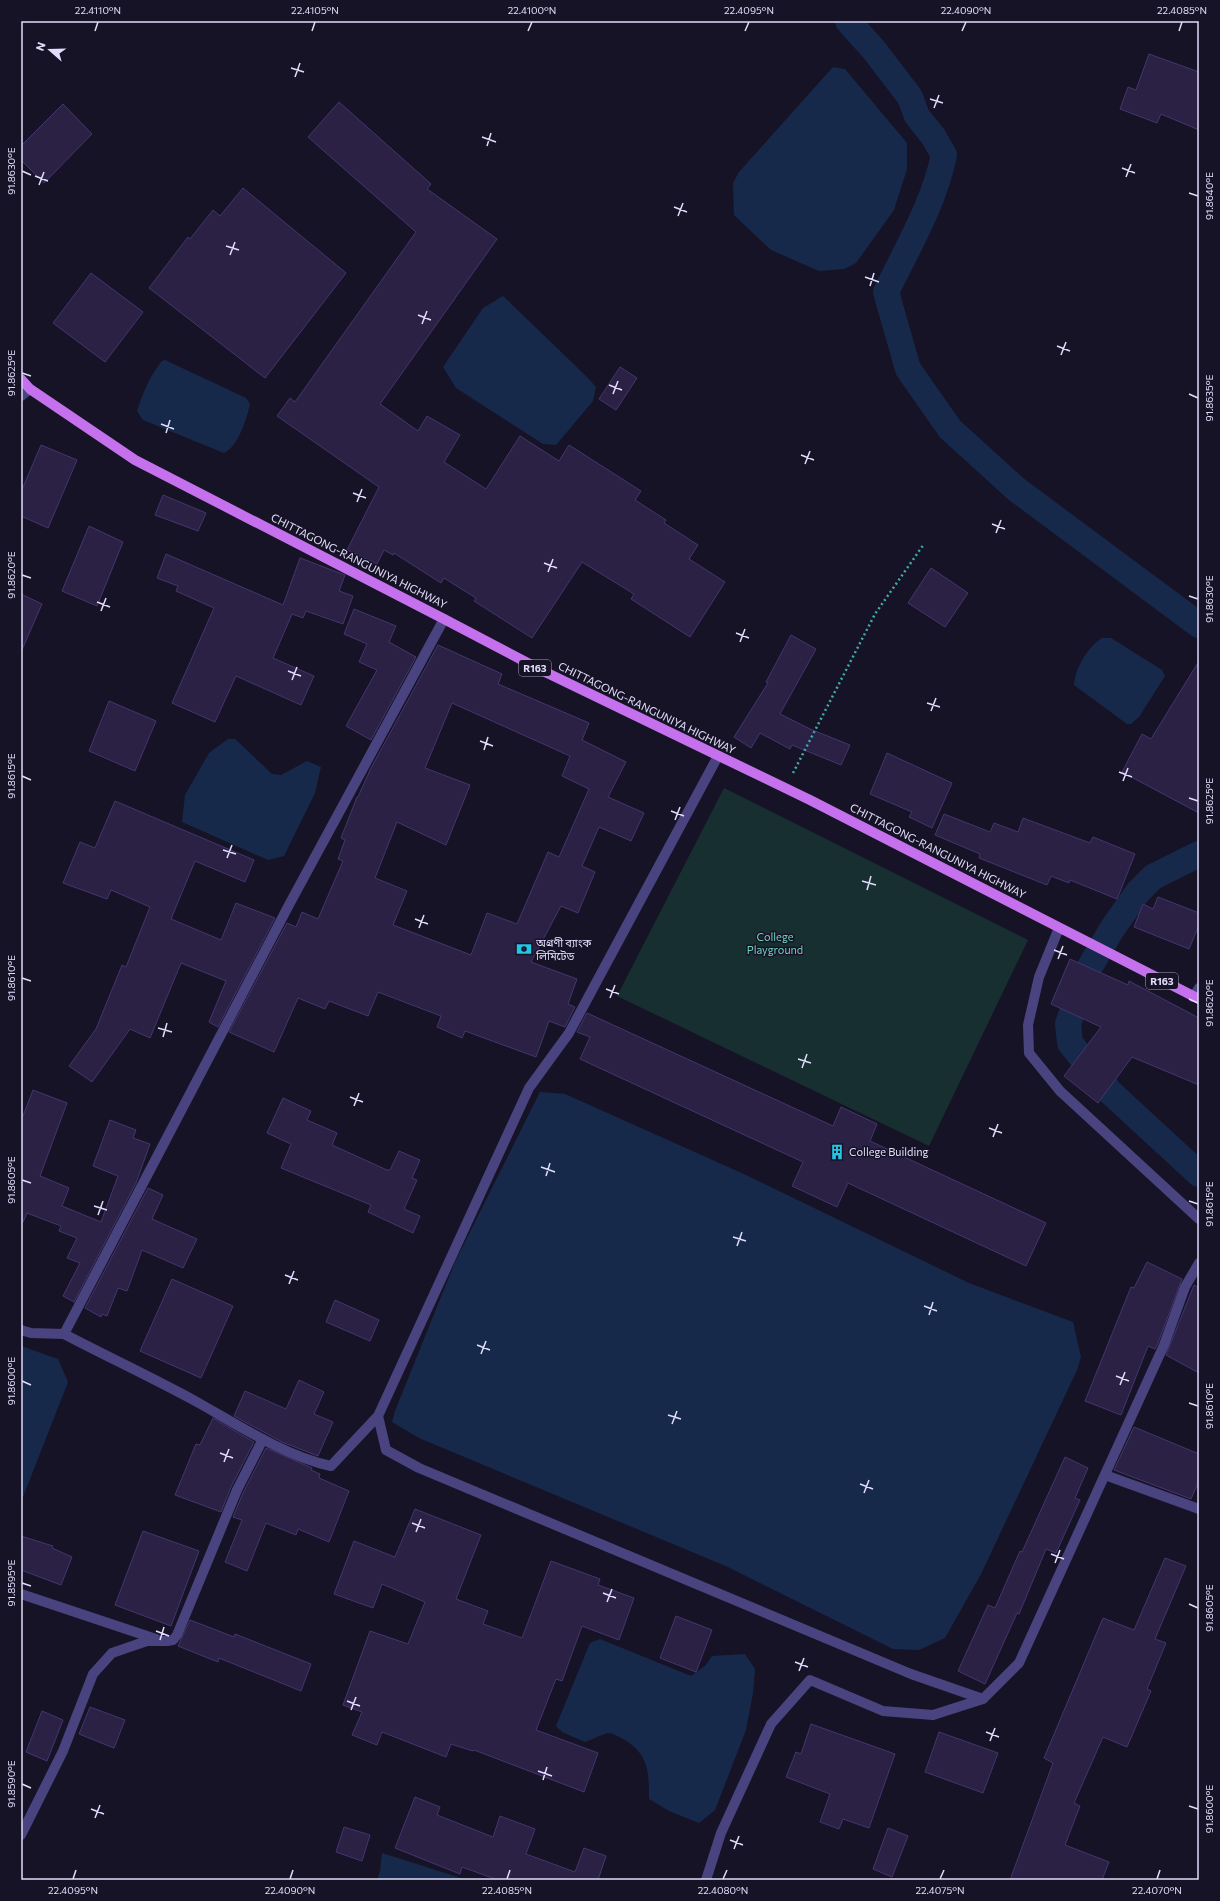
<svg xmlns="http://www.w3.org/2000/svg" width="1220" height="1901" viewBox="0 0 1220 1901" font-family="Commissioner,'Noto Sans Bengali',sans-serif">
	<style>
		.green { fill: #172f30 }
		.water { fill: #17294b }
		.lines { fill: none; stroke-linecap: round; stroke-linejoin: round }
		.canal { stroke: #17294b; stroke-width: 26 }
		.building { fill: #2a2145; stroke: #44366e; fill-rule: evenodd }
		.path { stroke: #3facab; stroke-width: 2.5; stroke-dasharray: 2 3; stroke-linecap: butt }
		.minor { stroke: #49447f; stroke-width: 10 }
		.major { stroke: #c571ed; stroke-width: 10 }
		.ticks { fill: none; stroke: #e1dcfb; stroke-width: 1.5 }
		.labels { text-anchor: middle; stroke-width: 3; stroke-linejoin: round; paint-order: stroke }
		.shield { fill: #171326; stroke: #a4a0bb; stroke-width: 1 }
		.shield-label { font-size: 10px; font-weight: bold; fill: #e1dcfb }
		.street-label { font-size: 11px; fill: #e1dcfb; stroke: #171326 }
		.park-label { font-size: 11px; fill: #70d3bf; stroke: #171326 }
		.poi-label { font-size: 11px; fill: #e1dcfb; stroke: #171326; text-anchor: start }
		.neatline { fill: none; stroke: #e1dcfb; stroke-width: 1.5 }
		.ticks-label { font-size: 10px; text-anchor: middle; fill: #e1dcfb }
	</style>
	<rect width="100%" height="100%" fill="#171326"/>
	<!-- green -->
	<path class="green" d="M 724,788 L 1028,940 L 929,1146 L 617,996 Z"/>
	<!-- water -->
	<path class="water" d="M 833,67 L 845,69 L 907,143 L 907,169 L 894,210 L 856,263 L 844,269 L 819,271 L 771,250 L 734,215 L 733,183 L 739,172 Z
		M 503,296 L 588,378 L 596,387 L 593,401 L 556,445 L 543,444 L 456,388 L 443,367 L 483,308 Z
		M 165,360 L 246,398 L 250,404 C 247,418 238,447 224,453 L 143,420 L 137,411 C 143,393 150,375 162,361 Z
		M 1102,638 L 1111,638 L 1162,670 L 1165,676 L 1139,717 L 1131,724 L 1127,724 L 1074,685 C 1075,669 1088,646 1102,638 Z
		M 228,739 L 235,739 L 272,774 L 281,775 L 307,761 L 321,767 L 315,793 L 284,856 L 268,860 L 182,822 L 185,795 L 209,753 Z
		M 540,1092 L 565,1094 L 746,1175 L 969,1283 L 1073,1322 L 1081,1357 L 1077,1370 L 981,1574 L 945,1638 L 919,1650 L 893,1649 L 728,1567 L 419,1438 L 392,1422 L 395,1411 L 455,1262 Z
		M 21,1346 L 58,1359 L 68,1382 L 21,1502 Z
		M 600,1639 L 691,1676 L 706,1665 L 712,1656 L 745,1654 L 755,1669 L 753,1693 L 746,1730 L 715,1810 L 699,1823 L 669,1811 L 649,1799 C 649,1773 649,1755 625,1740 C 621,1738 613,1733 608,1733 C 603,1734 591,1740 585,1742 L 562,1732 L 556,1726 L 590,1643 Z
		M 382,1853 L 464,1879 L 468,1880 L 377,1880 L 380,1871 Z"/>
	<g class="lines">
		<!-- canal -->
		<path class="canal" d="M 848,21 L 874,50 L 910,97 L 917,116 L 933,136 L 944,155 C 934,203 908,247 886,292 L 908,369 L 950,429 L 1016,489 L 1199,625
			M 1199,854 L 1153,877 L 1138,892 L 1112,929 L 1085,975 L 1068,1024 L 1070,1043 L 1110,1092 L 1199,1174"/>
	</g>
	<!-- building -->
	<path class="building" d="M 1149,54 L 1199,72 L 1199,130 L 1161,114 L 1157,123 L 1120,109 L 1128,87 L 1136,90 Z
		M 339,102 L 431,184 L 427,189 L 497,239 L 380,404 L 418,431 L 427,416 L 460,435 L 444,462 L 486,489 L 520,436 L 559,461 L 569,445 L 641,491 L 635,500 L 666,520 L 664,523 L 698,545 L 689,559 L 725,582 L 690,637 L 631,599 L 634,594 L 582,562 L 532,638 L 474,601 L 476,598 L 444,578 L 441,583 L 394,553 L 393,555 L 384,550 L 377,564 L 347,550 L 379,487 L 277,416 L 290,398 L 295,402 L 416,232 L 308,137 Z
		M 63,104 L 92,134 L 44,183 L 21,160 L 21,146 Z
		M 243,188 L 346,273 L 265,378 L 149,288 L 188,237 L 190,239 L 213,210 L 220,216 Z
		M 91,273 L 143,312 L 105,362 L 53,323 Z
		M 620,367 L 637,378 L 616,410 L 599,399 Z
		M 41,445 L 77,460 L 48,528 L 21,516 L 21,492 Z
		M 163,495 L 206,513 L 198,531 L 155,515 Z
		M 89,526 L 123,542 L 97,606 L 62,591 Z
		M 166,554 L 283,605 L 300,558 L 345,575 L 339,591 L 353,596 L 343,624 L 306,611 L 303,618 L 292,614 L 273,658 L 314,676 L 301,705 L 236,676 L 215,722 L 172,703 L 214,608 L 176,591 L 178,586 L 157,578 Z
		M 931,568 L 968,593 L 945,627 L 908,603 Z
		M 21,594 L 42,604 L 21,652 Z
		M 354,609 L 396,626 L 389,642 L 416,657 L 371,740 L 346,726 L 377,670 L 359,662 L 367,644 L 344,634 Z
		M 791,635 L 816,649 L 780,714 L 810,729 L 850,745 L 841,765 L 792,745 L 790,749 L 760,733 L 751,748 L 734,737 L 768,683 L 766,682 Z
		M 438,645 L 502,674 L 498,684 L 589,723 L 582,740 L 626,762 L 608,797 L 644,813 L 631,841 L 599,827 L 582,866 L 595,872 L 578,913 L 561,906 L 531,962 L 577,979 L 568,1004 L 575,1007 L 565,1027 L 549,1021 L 536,1057 L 465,1031 L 462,1038 L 437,1027 L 441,1016 L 378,992 L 368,1016 L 329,1001 L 325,1009 L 298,998 L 274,1052 L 229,1032 L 287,923 L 296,927 L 302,912 L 318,919 L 343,861 L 338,859 L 345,840 L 341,838 L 357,797 L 358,797 L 371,768 ZM 452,703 L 570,756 L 562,776 L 589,789 L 559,857 L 548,852 L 517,924 L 487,913 L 471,955 L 393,925 L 407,891 L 375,878 L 397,822 L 446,845 L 470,785 L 425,768 Z
		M 1199,661 L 1199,813 L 1122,772 L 1142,734 L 1151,739 Z
		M 109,701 L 156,721 L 135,771 L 89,751 Z
		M 887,753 L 952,783 L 932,828 L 909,817 L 912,812 L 870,794 Z
		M 115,801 L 254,860 L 245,882 L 195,861 L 171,919 L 221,940 L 236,903 L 275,918 L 218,1027 L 209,1022 L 226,981 L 181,963 L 150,1038 L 130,1029 L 92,1082 L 69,1066 L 96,1029 L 122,965 L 126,967 L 150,907 L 111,890 L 107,899 L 63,883 L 80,842 L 95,848 Z
		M 944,814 L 990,832 L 994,823 L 1018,832 L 1023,818 L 1090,843 L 1093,837 L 1135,854 L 1117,899 L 1070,880 L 1069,883 L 1051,876 L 1047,885 L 979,858 L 980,854 L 935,835 Z
		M 1158,897 L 1199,913 L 1199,925 L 1189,949 L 1134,927 L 1143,904 L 1153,909 Z
		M 1070,959 L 1128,985 L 1129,981 L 1199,1018 L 1199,1085 L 1132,1057 L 1098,1103 L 1064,1076 L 1101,1027 L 1051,1004 Z
		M 587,1013 L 833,1126 L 841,1107 L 877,1124 L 870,1141 L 1046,1223 L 1026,1266 L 848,1183 L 837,1207 L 792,1186 L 803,1162 L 580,1059 L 590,1037 L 577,1032 Z
		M 33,1090 L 67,1103 L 40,1176 L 69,1188 L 62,1206 L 101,1222 L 118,1176 L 93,1166 L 110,1120 L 136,1130 L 133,1138 L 150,1144 L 136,1183 L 74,1302 L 63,1296 L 80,1263 L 67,1258 L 77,1238 L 59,1231 L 61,1226 L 27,1213 L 23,1222 L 21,1222 L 21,1121 Z
		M 283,1098 L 311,1111 L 307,1120 L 337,1133 L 332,1145 L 387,1170 L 390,1170 L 399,1151 L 420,1160 L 412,1178 L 417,1180 L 404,1209 L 420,1216 L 413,1233 L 368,1212 L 371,1205 L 281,1168 L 291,1144 L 267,1133 Z
		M 148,1188 L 163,1195 L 152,1219 L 197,1239 L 183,1268 L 142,1250 L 127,1291 L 118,1288 L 107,1316 L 102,1314 L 101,1317 L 85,1308 Z
		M 1147,1262 L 1182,1279 L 1158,1343 L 1155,1349 L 1148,1346 L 1121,1415 L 1085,1401 L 1131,1287 L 1134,1288 Z
		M 172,1279 L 233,1306 L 201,1378 L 140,1351 Z
		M 1194,1285 L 1199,1288 L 1199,1373 L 1166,1355 Z
		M 335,1300 L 379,1320 L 370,1341 L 326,1322 Z
		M 299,1380 L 324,1392 L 314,1414 L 333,1422 L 318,1456 L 282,1442 L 234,1416 L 245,1391 L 286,1409 Z
		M 213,1418 L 254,1442 L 231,1487 L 221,1512 L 175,1495 L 196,1444 L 200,1445 Z
		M 1134,1427 L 1199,1454 L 1199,1481 L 1191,1499 L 1114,1470 Z
		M 266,1448 L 312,1468 L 311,1470 L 320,1474 L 319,1478 L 349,1491 L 329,1542 L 298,1529 L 296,1535 L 266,1523 L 247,1571 L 225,1562 L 242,1520 L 233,1517 L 243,1493 Z
		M 1065,1457 L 1088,1468 L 1075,1498 L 1080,1500 L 1056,1553 L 1046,1549 L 1019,1614 L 1017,1613 L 985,1684 L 958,1671 L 988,1605 L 995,1608 L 1020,1551 L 1022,1552 Z
		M 415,1509 L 481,1535 L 456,1599 L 488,1611 L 483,1624 L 522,1638 L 551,1561 L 600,1579 L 598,1585 L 634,1598 L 619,1640 L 582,1626 L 562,1681 L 556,1679 L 536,1730 L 598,1753 L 584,1792 L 474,1750 L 473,1751 L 451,1744 L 446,1757 L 382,1732 L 377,1745 L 352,1735 L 362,1712 L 343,1705 L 370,1631 L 408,1644 L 425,1602 L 382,1584 L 373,1608 L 334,1594 L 354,1541 L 395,1557 Z
		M 143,1531 L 199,1551 L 171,1626 L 115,1605 Z
		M 21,1536 L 53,1546 L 52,1548 L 72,1557 L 61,1585 L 21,1570 Z
		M 1165,1558 L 1186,1566 L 1155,1639 L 1166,1643 L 1147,1689 L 1151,1691 L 1127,1747 L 1103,1737 L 1074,1803 L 1080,1806 L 1065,1845 L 1109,1862 L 1102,1880 L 1010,1880 L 1053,1763 L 1044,1758 L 1103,1618 L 1134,1630 Z
		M 676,1616 L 712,1630 L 696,1672 L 660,1658 Z
		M 190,1620 L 234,1637 L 235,1634 L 311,1664 L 301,1691 L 219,1658 L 218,1662 L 178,1646 Z
		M 90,1707 L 125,1720 L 114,1748 L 79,1734 Z
		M 42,1711 L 63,1720 L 47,1761 L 26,1752 Z
		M 811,1724 L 895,1754 L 869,1828 L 843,1819 L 839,1829 L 820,1822 L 830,1794 L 786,1777 L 796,1752 L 801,1754 Z
		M 939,1732 L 998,1753 L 983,1793 L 925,1772 Z
		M 415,1797 L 440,1807 L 437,1815 L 493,1837 L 500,1816 L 535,1829 L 526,1854 L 575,1872 L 584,1848 L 606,1856 L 598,1880 L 498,1880 L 462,1867 L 460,1874 L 395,1848 Z
		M 344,1827 L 370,1835 L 362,1861 L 336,1852 Z
		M 888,1828 L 908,1836 L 892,1877 L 873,1869 Z"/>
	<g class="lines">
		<!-- path -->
		<path class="path" d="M 793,773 L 875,614 L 924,544"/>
		<!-- minor -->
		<path class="minor" d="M 21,396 L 30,389
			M 718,756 L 569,1033 L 529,1088 L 378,1416 L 386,1450 L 419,1468 L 911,1674 L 983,1699
			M 1059,928 L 1039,977 L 1028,1025 L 1029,1053 L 1060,1091 L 1199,1219
			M 1193,997 L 1199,988
			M 21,1330 L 31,1333 L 64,1334
			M 378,1416 L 331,1466 C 285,1456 238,1425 197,1402 C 153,1378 108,1357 64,1334 L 290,903 L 444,619
			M 1105,1475 L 1199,1509
			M 21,1594 L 156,1639
			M 21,1835 L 63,1751 L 93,1674 L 112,1653 L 147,1641 L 167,1641 L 173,1640 L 177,1635 L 237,1490 L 263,1439
			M 706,1880 L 721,1833 L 771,1724 L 810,1680 L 883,1711 L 933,1715 L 983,1699 L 1019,1663 L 1164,1345 L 1185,1287 L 1199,1263"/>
		<!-- major -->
		<path class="major" d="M 21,379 L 30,389 L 135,460 L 444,619 L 541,670 L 810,800 L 1199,999"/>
	</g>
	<!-- ticks -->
	<path class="ticks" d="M 95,31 L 98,22M 312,31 L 315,22M 528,31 L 532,22M 745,31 L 749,22M 962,31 L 966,22M 1179,31 L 1182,22M 291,68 L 304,72M 295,77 L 300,63M 930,99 L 943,103M 934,108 L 939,95M 482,137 L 496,142M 487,146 L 491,133M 1122,168 L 1135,173M 22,171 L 31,175M 35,176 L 48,181M 1126,177 L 1131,164M 39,185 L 44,172M 1189,193 L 1198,196M 674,207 L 687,212M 678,216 L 683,203M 226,246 L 239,250M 230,255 L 235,242M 865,277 L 879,282M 870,286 L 874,273M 418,315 L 431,320M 422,324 L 427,311M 1057,346 L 1070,351M 1061,355 L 1066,342M 22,373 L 31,376M 609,385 L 622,390M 613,394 L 618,381M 1189,394 L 1198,398M 161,424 L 174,429M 166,433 L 170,420M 801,455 L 814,460M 805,464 L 810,451M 353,493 L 366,498M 357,502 L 362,489M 992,524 L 1005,529M 996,533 L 1001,520M 544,563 L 557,568M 548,572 L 553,559M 22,575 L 31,578M 1189,596 L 1198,599M 97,602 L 110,607M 101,611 L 106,598M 736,633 L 749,638M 740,642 L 745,629M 288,671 L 301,676M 292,680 L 297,667M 927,703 L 940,707M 931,711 L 936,698M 480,741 L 493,746M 484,750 L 488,737M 1119,772 L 1132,777M 22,776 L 31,780M 1123,781 L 1128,768M 1189,798 L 1198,801M 671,811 L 684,816M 675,820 L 680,807M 223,850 L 236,854M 227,858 L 232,845M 862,881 L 876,885M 867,890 L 871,876M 415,919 L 428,924M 419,928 L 424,915M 1054,950 L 1067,955M 1058,959 L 1063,946M 22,978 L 31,981M 606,989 L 619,994M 610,998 L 615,985M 1189,999 L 1198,1003M 158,1028 L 172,1032M 163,1037 L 167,1023M 798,1059 L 811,1063M 802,1068 L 807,1054M 350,1097 L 363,1102M 354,1106 L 359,1093M 989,1128 L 1002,1133M 993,1137 L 998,1124M 541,1167 L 555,1172M 546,1176 L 550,1163M 22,1180 L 31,1183M 1189,1201 L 1198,1204M 94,1206 L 107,1210M 98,1215 L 103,1201M 733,1237 L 746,1241M 737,1246 L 742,1232M 285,1275 L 298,1280M 289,1284 L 294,1271M 924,1306 L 937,1311M 929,1315 L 933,1302M 477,1345 L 490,1350M 481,1354 L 486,1341M 1116,1376 L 1129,1381M 22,1381 L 31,1385M 1120,1385 L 1125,1372M 1189,1403 L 1198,1406M 668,1415 L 681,1419M 672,1424 L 677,1411M 220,1453 L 233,1458M 224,1462 L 229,1449M 860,1484 L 873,1489M 864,1493 L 869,1480M 412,1523 L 425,1528M 416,1532 L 421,1519M 1051,1554 L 1064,1559M 1055,1563 L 1060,1550M 22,1583 L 31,1586M 603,1593 L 616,1598M 607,1602 L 612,1589M 1189,1604 L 1198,1608M 156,1631 L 169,1636M 160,1640 L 164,1627M 795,1662 L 808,1667M 799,1671 L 804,1658M 347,1701 L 360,1706M 351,1710 L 356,1697M 986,1732 L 999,1737M 990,1741 L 995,1728M 538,1771 L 552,1776M 543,1780 L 547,1767M 22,1784 L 31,1788M 1189,1806 L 1198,1809M 91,1809 L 104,1814M 95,1818 L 100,1805M 730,1840 L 743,1845M 734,1849 L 739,1836M 73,1879 L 76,1870M 290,1879 L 293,1870M 507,1879 L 510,1870M 723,1879 L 727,1870M 940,1879 L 944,1870M 1157,1879 L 1160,1870"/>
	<!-- icons -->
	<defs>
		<g id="bank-bare" transform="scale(1.2)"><path d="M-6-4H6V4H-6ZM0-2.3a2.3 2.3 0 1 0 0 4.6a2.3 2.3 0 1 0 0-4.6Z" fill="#20c6e3" stroke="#171326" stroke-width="2.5" paint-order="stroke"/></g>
		<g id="building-bare" transform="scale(1.2)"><path d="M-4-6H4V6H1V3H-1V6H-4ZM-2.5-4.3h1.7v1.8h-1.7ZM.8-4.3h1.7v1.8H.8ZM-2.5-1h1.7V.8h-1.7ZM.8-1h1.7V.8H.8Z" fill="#20c6e3" stroke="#171326" stroke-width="2.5" paint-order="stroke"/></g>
	</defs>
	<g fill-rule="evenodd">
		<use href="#bank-bare" x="524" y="949"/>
		<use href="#building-bare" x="837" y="1152"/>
	</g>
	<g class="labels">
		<!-- shield labels -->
		<g class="shield">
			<rect x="519" y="660" width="32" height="16" rx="3"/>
			<rect x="1146" y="973" width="32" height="16" rx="3"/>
		</g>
		<g class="shield-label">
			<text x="535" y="672">R163</text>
			<text x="1162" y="985">R163</text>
		</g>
		<!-- street labels -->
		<g class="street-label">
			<text transform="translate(359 561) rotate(27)" y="4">CHITTAGONG-RANGUNIYA HIGHWAY</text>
			<text transform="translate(647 708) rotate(26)" y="4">CHITTAGONG-RANGUNIYA HIGHWAY</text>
			<text transform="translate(938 851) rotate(27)" y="4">CHITTAGONG-RANGUNIYA HIGHWAY</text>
		</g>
		<!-- park labels -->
		<g class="park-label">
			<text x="775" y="941">College<tspan x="775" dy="13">Playground</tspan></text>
		</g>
		<!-- poi labels -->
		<g class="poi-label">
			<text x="536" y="947">অগ্রণী ব্যাংক<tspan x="536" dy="13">লিমিটেড</tspan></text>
			<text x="849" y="1156">College Building</text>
		</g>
	</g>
	<!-- border -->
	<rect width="1220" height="1901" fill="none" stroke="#171326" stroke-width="44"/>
	<!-- north arrow -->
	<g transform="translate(50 50) rotate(290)" stroke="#171326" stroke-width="3" paint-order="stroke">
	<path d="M0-3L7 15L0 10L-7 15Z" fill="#e1dcfb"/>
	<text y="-6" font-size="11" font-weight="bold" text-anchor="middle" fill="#e1dcfb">N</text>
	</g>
	<rect x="22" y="22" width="1176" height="1857" class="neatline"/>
	<g class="ticks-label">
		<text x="98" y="14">22.4110°N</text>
		<text x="315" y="14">22.4105°N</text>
		<text x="532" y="14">22.4100°N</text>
		<text x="749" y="14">22.4095°N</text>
		<text x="966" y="14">22.4090°N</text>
		<text x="1182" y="14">22.4085°N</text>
		<text transform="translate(11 171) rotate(-90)" y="4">91.8630°E</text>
		<text transform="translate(1209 196) rotate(-90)" y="4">91.8640°E</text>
		<text transform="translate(11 373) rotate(-90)" y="4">91.8625°E</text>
		<text transform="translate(1209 398) rotate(-90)" y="4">91.8635°E</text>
		<text transform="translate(11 575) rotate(-90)" y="4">91.8620°E</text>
		<text transform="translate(1209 599) rotate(-90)" y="4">91.8630°E</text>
		<text transform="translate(11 776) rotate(-90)" y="4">91.8615°E</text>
		<text transform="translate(1209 801) rotate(-90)" y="4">91.8625°E</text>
		<text transform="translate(11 978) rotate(-90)" y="4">91.8610°E</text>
		<text transform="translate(1209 1003) rotate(-90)" y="4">91.8620°E</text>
		<text transform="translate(11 1180) rotate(-90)" y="4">91.8605°E</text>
		<text transform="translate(1209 1204) rotate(-90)" y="4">91.8615°E</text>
		<text transform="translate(11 1381) rotate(-90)" y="4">91.8600°E</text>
		<text transform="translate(1209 1406) rotate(-90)" y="4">91.8610°E</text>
		<text transform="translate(11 1583) rotate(-90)" y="4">91.8595°E</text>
		<text transform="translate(1209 1608) rotate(-90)" y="4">91.8605°E</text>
		<text transform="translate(11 1784) rotate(-90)" y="4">91.8590°E</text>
		<text transform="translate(1209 1809) rotate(-90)" y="4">91.8600°E</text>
		<text x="73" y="1894">22.4095°N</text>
		<text x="290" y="1894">22.4090°N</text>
		<text x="507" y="1894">22.4085°N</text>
		<text x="723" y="1894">22.4080°N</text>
		<text x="940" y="1894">22.4075°N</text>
		<text x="1157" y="1894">22.4070°N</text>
	</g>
</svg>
